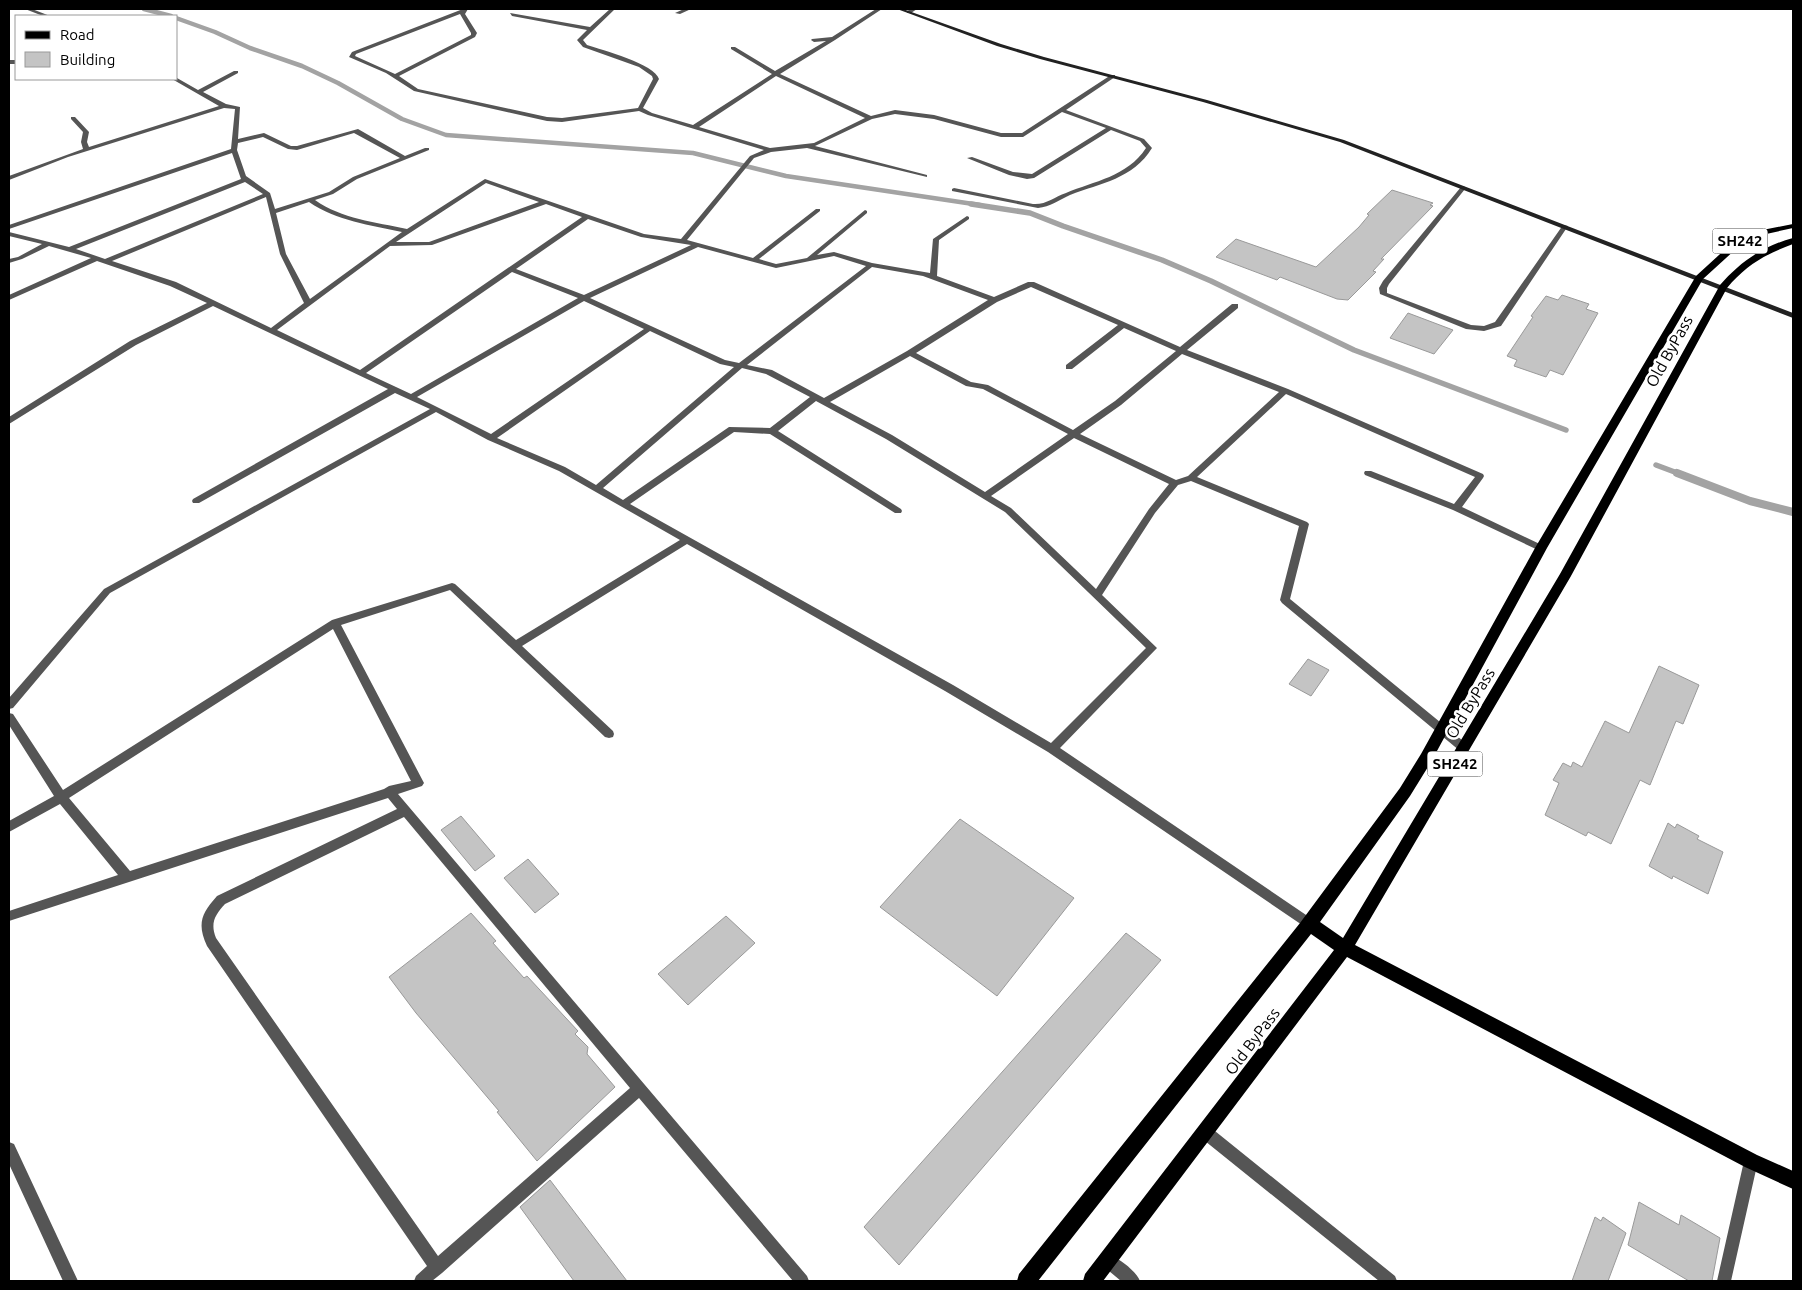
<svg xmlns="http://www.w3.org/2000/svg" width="1802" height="1290" viewBox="0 0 1802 1290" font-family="Ubuntu,sans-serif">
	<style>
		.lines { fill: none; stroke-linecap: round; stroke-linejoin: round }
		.stream-far2 { stroke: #a3a3a3; stroke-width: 4.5 }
		.stream-far1 { stroke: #a3a3a3; stroke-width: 5.5 }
		.stream { stroke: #a3a3a3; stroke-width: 8 }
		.building { fill: #c4c4c4; stroke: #999 }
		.street { fill: #555; fill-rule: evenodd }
		.secondary { fill: #222; fill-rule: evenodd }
		.primary { fill: #000; fill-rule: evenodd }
		.labels { text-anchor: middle; stroke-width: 5; stroke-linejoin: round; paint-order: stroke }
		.shield { fill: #fff; stroke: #4c4c4c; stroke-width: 1 }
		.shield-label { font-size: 15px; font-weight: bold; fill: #000 }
		.street-label { font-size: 16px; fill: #000; stroke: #fff }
	</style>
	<rect width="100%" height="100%" fill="#fff"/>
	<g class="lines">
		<!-- stream-far2 -->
		<path class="stream-far2" d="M 144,9 L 171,16
			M 176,18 L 215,32 L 250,48 L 302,66 L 338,83 L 402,119 L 446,135 L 693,153 L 786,176 L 980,205"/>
		<!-- stream-far1 -->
		<path class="stream-far1" d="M 971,204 L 1030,213 L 1063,226 L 1162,260 L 1211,281 L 1354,350 L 1566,430
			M 1656,465 L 1680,474"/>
		<!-- stream -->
		<path class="stream" d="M 1677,473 L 1750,501 L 1793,512"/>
	</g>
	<!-- building -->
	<path class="building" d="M 1392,190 L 1433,203 L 1430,205 L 1433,206 L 1381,259 L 1384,259 L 1373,271 L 1376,272 L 1348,300 L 1337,299 L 1280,277 L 1277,280 L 1216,257 L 1236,239 L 1316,267 L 1359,227 L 1369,215 L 1367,214 Z
		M 1562,295 L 1589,304 L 1586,309 L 1598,313 L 1563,375 L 1550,370 L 1546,377 L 1514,366 L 1517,360 L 1507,356 L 1533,317 L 1531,316 L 1546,296 L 1558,300 Z
		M 1408,313 L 1453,330 L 1434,354 L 1390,338 Z
		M 1308,659 L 1329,670 L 1311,696 L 1289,684 Z
		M 1659,666 L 1699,685 L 1683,724 L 1676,721 L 1650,785 L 1640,780 L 1611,844 L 1588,832 L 1586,836 L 1545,815 L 1559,783 L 1553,780 L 1563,763 L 1571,767 L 1573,762 L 1582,767 L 1605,721 L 1629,733 Z
		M 461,816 L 495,856 L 475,871 L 441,830 Z
		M 960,819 L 1074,898 L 997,996 L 880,907 Z
		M 1668,823 L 1675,828 L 1677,824 L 1699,836 L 1697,839 L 1723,852 L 1708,894 L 1673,876 L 1672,879 L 1649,866 Z
		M 528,859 L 559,894 L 535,913 L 504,878 Z
		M 471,913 L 496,941 L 493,943 L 524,978 L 527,976 L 578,1031 L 575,1034 L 588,1047 L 587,1054 L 615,1087 L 537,1161 L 497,1112 L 499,1111 L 416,1013 L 389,977 Z
		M 726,916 L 755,943 L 688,1005 L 658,974 Z
		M 1126,933 L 1161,960 L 899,1265 L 864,1227 Z
		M 550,1180 L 627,1281 L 574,1281 L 520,1207 Z
		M 1639,1202 L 1679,1225 L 1681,1215 L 1720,1238 L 1712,1281 L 1689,1281 L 1628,1245 Z
		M 1595,1217 L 1601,1221 L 1603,1217 L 1626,1233 L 1608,1281 L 1572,1281 Z"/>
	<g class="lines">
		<!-- street -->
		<path class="street" d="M 25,9 L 32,9 L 50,16 L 43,16 Z
			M 463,9 L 468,9 L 465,14 L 477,33 L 475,37 L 399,76 L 418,89 L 547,117 L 562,118 L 638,108 L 653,79 L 652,76 L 639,67 L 583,47 L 577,40 L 587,30 L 512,16 L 510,13 L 590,27 L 610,9 L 615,9 L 583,40 L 587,45 C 602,50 655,64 659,79 L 643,108 L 652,113 L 693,125 L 772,74 L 731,49 L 731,47 L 735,47 L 775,71 L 826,41 L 814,42 L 811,40 L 812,39 L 832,37 L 876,9 L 882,9 L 835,40 L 780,74 L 871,116 L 895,110 L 934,115 L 1001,133 L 1022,133 L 1111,75 L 1115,75 L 1115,77 L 1066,110 L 1144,139 L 1152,148 C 1133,179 1101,183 1070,195 C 1059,200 1050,207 1038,208 L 952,191 L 952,189 L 954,188 L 1033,204 C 1046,205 1054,197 1066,193 C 1094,181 1127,177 1146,148 L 1140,141 L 1111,130 L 1034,178 L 1027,179 L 1009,175 L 967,158 L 972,157 L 1013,172 L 1032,174 L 1106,128 L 1062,112 L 1023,137 L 1001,137 L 934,119 L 895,114 L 872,119 L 815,146 L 927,175 L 927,177 L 807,148 L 771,152 L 754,158 L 687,240 L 753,258 L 816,209 L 820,209 L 820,211 L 759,259 L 776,264 L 807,258 L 865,210 L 867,211 L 867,213 L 817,255 L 834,252 L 872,263 L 930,273 L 933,239 L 967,216 L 969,217 L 969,219 L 939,240 L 937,276 L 994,297 L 1028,282 L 1034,282 L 1180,347 L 1232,304 L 1238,304 L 1238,308 L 1187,350 L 1288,389 L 1483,474 L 1484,476 L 1483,478 L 1462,507 L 1544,546 L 1546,548 L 1541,551 L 1538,550 L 1453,510 L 1365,475 L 1364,473 L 1365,471 L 1371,471 L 1454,504 L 1475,477 L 1286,394 L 1197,477 L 1307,522 L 1309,524 L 1290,599 L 1468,745 L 1469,748 L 1468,751 L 1464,752 L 1460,751 L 1282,603 L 1280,600 L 1299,526 L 1191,481 L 1178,485 L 1155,513 L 1102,595 L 1157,648 L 1060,748 L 1312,919 L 1314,923 L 1312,927 L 1308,929 L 1048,752 L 945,691 L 687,544 L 522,646 L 613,731 L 614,734 L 613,737 L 609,738 L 605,737 L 450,590 L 341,625 L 424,783 L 422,786 L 398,794 L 807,1276 L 809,1281 L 793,1281 L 639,1098 L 442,1273 L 432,1281 L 414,1281 L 416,1276 L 427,1266 L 207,946 C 197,924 201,914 217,896 L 397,809 L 388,798 L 9,921 L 9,911 L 118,875 L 60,804 L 9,832 L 9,821 L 54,796 L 9,725 L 9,713 L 13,714 L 63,790 L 332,620 L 452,583 L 455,584 L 516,640 L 680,540 L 559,471 L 488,440 L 436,412 L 110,593 L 13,708 L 9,709 L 9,698 L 104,589 L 430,409 L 395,393 L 199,503 L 193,503 L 192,501 L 193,499 L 388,389 L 213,306 L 136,345 L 9,424 L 9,417 L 130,341 L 207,303 L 170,286 L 97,261 L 9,300 L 9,295 L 91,258 L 49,246 L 22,259 L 9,263 L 9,259 L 18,257 L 42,244 L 9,236 L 9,232 L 69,247 L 241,179 L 232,153 L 9,229 L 9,225 L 231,149 L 235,109 L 224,108 L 68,157 L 9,180 L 9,176 L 83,149 L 81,142 L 83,132 L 71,119 L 71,117 L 75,117 L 89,132 L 87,142 L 89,147 L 219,106 L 172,79 L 177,78 L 198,90 L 234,71 L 238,71 L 238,73 L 203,92 L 226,104 L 240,107 L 238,139 L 264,133 L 291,146 L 297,146 L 358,129 L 405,156 L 425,148 L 429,148 L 429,150 L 357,179 L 333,194 L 315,200 C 342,219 375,222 407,229 L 485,179 L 644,234 L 681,239 L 750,156 L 764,150 L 648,115 L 639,111 L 562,122 L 547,121 L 414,91 L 386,73 L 349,57 L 352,52 ZM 460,14 L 471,33 L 471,35 L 395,74 L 355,56 L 356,54 ZM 776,76 L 865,118 L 814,143 L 770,148 L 699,127 ZM 354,133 L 400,158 L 353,177 L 329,192 L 275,209 L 270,193 L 246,176 L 237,150 L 238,143 L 263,137 L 288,149 L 297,150 ZM 245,182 L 263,194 L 105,259 L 76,249 ZM 486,183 L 539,202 L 429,242 L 396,242 ZM 266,197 L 280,254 L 304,303 L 271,328 L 176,282 L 112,261 ZM 309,202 C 337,221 370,225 402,232 L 310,299 L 286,254 L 276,213 ZM 546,204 L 582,217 L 360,370 L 277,330 L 390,246 L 432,245 ZM 588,219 L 641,237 L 691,245 L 584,295 L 516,269 ZM 698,247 L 776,268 L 834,256 L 866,266 L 739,363 L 725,360 L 590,298 ZM 872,267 L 923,276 L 988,300 L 907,351 L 824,398 L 772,370 L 747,365 ZM 512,272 L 578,298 L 411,394 L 366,373 ZM 1031,287 L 1118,325 L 1066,365 L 1066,369 L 1072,369 L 1124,328 L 1176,351 L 1115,401 L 1073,430 L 988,385 L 971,382 L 916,353 L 997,302 ZM 584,301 L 644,329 L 491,434 L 417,397 ZM 650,331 L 720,364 L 734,367 L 596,485 L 565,467 L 497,438 ZM 1182,354 L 1279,392 L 1188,476 L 1176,480 L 1080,434 L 1121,405 ZM 910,356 L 966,386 L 983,389 L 1068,434 L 985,492 L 892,435 L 830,402 ZM 742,368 L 766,374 L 810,397 L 770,428 L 729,427 L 623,500 L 603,488 ZM 816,401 L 886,439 L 1005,512 L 1146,648 L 1051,743 L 953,685 L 630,504 L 734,432 L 770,434 L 895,513 L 901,513 L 902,511 L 901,509 L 778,431 ZM 1074,438 L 1169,484 L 1149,509 L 1096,589 L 1011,508 L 991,496 ZM 333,629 L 411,781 L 389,786 L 384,789 L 130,871 L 69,798 ZM 404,817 L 630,1088 L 438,1256 L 216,938 C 210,923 215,915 225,904 Z
			M 684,9 L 691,9 L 680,14 L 675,13 Z
			M 911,9 L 917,9 L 911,13 L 907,13 L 907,11 Z
			M 9,60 L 16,60 L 16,64 L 9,64 Z
			M 1463,186 L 1465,187 L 1465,189 L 1389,284 L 1387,288 L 1387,293 L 1471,325 L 1484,326 L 1495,322 L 1563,225 L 1568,226 L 1501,326 L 1484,331 L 1466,329 L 1380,294 L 1379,288 L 1383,281 L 1461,187 Z
			M 1205,1125 L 1210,1127 L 1395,1276 L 1397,1281 L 1379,1281 L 1200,1137 L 1198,1132 L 1200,1127 Z
			M 9,1142 L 14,1144 L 78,1281 L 63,1281 L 9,1164 Z
			M 1751,1154 L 1756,1156 L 1758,1161 L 1731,1281 L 1717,1281 L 1744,1161 L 1746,1156 Z
			M 1108,1254 C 1119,1258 1136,1271 1140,1281 L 1121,1281 L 1103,1266 L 1101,1261 L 1103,1256 Z"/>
		<!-- secondary -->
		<path class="secondary" d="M 897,9 L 903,9 L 1001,44 L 1044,57 L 1207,100 L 1344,140 L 1793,313 L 1793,318 L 1340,142 L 1203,102 L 1040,59 L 997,46 Z"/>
		<!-- primary -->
		<path class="primary" d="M 1793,224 L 1793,228 L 1748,238 L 1703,279 L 1547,548 L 1431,762 L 1410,796 L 1320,922 L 1343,938 L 1560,574 L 1720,285 C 1740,262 1763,246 1793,238 L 1793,244 C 1766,254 1746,265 1727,288 L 1571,576 L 1355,945 L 1757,1155 L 1793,1171 L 1793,1189 L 1745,1167 L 1347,957 L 1103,1281 L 1083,1281 L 1085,1274 L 1334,950 L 1311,934 L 1038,1281 L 1017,1281 L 1019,1274 L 1300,923 L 1400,788 L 1421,754 L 1535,548 L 1696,276 L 1742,234 Z"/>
	</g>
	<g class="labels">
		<!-- shield labels -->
		<g class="shield">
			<rect x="1712.5" y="228.5" width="55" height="25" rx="4"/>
			<rect x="1427.5" y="751.5" width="55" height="25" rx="4"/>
		</g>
		<g class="shield-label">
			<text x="1740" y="246">SH242</text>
			<text x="1455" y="769">SH242</text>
		</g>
		<!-- street labels -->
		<g class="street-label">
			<text transform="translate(1669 351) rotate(-61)" y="6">Old ByPass</text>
			<text transform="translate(1470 703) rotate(-59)" y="6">Old ByPass</text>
			<text transform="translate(1252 1041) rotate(-53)" y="6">Old ByPass</text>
		</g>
	</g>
	<!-- border -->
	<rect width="1802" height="1290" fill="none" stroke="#000000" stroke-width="20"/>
	<!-- legend -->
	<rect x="15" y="15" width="162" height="65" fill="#ffffff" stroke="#999999"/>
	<rect x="25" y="31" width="25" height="8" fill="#000000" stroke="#999999"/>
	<text x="60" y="40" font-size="15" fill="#000000">Road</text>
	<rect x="25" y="52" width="25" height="15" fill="#c4c4c4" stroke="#999999"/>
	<text x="60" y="65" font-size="15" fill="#000000">Building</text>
</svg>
